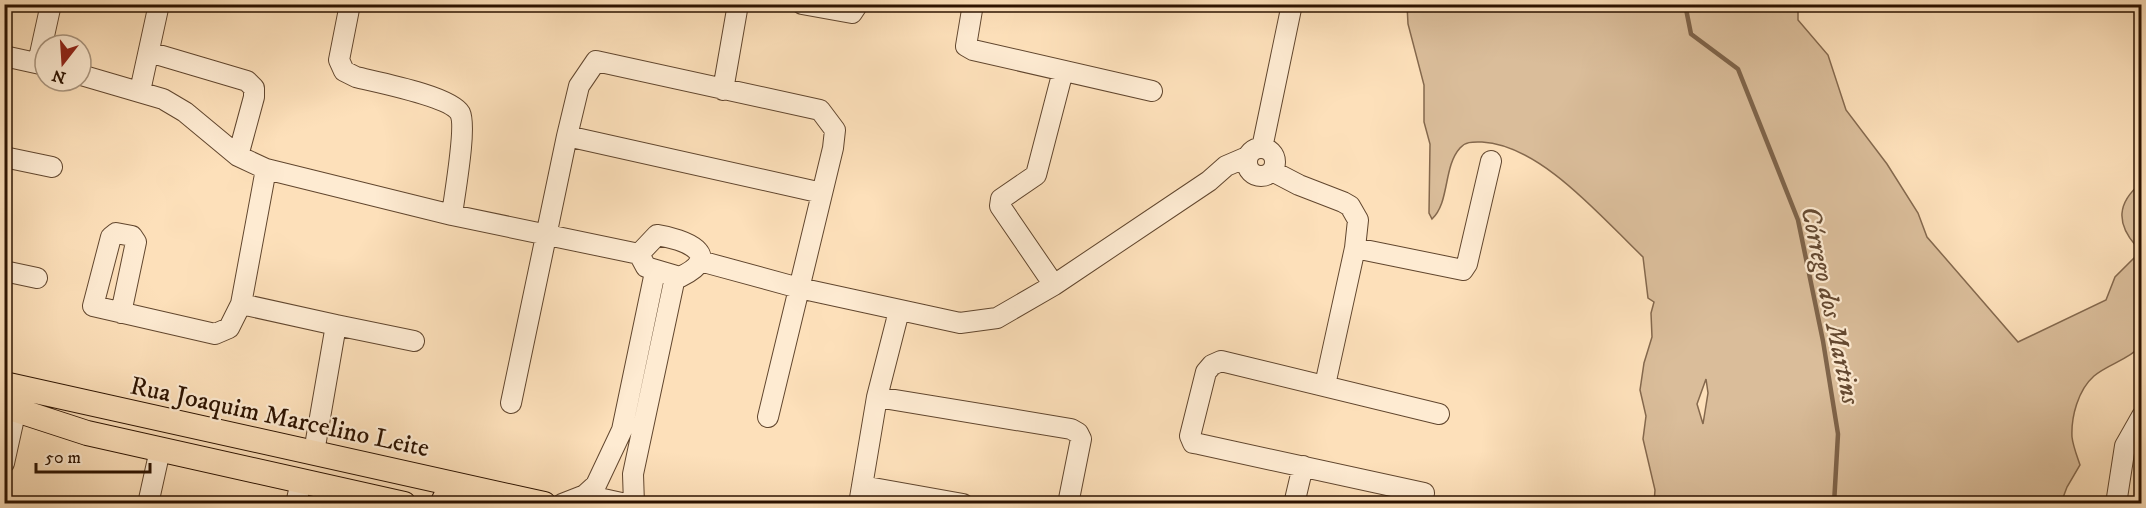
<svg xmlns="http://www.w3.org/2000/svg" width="2146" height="508" viewBox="0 0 2146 508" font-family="'IM FELL DW Pica',serif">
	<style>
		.green { fill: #dabd9a; stroke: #84684d; stroke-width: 1.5; fill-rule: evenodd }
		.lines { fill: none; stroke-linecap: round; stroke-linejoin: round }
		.stream { stroke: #7f644a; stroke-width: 4.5 }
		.minor-casing { stroke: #61462e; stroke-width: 22 }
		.major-casing { stroke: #2d1300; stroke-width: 26 }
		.minor { stroke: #feebd2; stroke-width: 20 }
		.major { stroke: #fde0ba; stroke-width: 24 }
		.labels { text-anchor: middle; stroke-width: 4.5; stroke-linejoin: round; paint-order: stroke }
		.street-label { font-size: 26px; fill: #2d1300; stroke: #feebd2 }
		.water-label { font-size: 27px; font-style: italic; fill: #644931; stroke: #feebd2 }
	</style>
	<rect width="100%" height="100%" fill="#fde0ba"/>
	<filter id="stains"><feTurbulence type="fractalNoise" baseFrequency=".00333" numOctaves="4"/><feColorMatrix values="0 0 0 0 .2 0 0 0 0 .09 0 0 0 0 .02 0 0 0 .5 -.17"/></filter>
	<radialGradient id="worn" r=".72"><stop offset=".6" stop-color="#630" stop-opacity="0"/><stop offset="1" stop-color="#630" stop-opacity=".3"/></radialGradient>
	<!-- green -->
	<path class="green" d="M 1407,5 L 1798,5 L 1798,20 L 1828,55 L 1846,110 L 1887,164 L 1918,213 L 1927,237 L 2018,342 L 2106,300 L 2115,277 L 2136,256 L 2136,246 C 2116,223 2117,203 2141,183 L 2141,346 C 2128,360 2108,364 2094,376 C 2078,390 2071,417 2072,437 C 2073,446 2077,456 2080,465 L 2067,487 L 2061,503 L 1654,503 L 1655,490 L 1643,439 L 1646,416 L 1640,390 L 1644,363 L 1652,337 L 1651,313 L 1654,302 L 1648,298 L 1643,257 C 1602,218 1541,145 1482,142 C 1474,142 1466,141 1460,148 C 1443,167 1450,202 1432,219 L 1429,213 L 1430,144 L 1424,122 L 1424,85 L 1408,24 ZM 1706,379 L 1708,393 L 1703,424 L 1697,404 Z"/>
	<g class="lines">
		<!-- stream -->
		<path class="stream" d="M 1685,4 L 1691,34 L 1738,69 L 1798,220 L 1823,341 L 1838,434 L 1834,504"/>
		<!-- minor casing -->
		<g class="minor-casing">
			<path id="minor" d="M 350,4 L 339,60 L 344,71 L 356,77 C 376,82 450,96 460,113 C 467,127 454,197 452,215
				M 802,4 L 852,13 L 858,4
				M 973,4 L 966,46 L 973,50 L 1152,91
				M 149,52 L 247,81 L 254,88 L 254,97 L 238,156
				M 4,56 L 45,65
				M 38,63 L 51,4
				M 81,75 L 163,99 L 185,112 L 238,156 L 266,169 L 452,215 L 639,254
				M 723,90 L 738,4
				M 140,91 L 159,4
				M 567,136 L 822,193
				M 1262,148 L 1292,4
				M1247 162a14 14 0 1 1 28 0a14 14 0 1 1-28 0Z
				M 4,157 L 52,167
				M 266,169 L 241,304 L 336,325 L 314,452
				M 1272,171 L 1299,185 L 1343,202 L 1350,206 L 1358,220 L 1355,248 L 1325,385
				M 657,235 C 684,239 726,255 680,277 L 646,267 L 639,254 Z
				M 1355,248 L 1463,270 L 1467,264 L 1491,161
				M 700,261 L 799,288 L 960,323 L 997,318 L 1054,285 L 1209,181 L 1226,166 L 1247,157
				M 4,271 L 37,278
				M 1054,285 L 1000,206 L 1001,199 L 1036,175 L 1063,71
				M 121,313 L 136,242 L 132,236 L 116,233 L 111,237 L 93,306 L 215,334 L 229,328 L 241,304
				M 336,325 L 414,341
				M 877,397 L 1071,429 L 1078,433 L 1081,439 L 1068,504
				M 511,403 L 567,136 L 579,86 L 596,61 L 820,110 L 835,130 L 833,148 L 768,417
				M 4,463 L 16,409
				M 862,486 L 963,504
				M 1424,493 L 1199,444 L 1193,443 L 1190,436 L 1206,372 L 1212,365 L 1221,361 L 1439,414
				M 585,495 L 626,504
				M 148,504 L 160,450
				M 296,504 L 301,481
				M 562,504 L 585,495 L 596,485 L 622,430 L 655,272
				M 634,504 L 633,474 L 675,277
				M 859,504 L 877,397 L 899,311
				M 1294,504 L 1303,466
				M 2116,504 L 2125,446 L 2142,416"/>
		</g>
		<!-- major casing -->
		<g class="major-casing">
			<path id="major" d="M 4,384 L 544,504
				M 4,406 L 87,433 L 404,504
				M 442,504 L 445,498 L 452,497 L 477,502"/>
		</g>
		<!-- minor -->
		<use href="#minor" class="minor"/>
		<!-- major -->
		<use href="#major" class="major"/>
	</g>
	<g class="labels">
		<!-- street labels -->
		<g class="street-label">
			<text transform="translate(280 416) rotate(12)" y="9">Rua Joaquim Marcelino Leite</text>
		</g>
		<!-- water labels -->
		<g class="water-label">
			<text transform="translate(1831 305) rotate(78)" y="9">Córrego dos Martins</text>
		</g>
	</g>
	<!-- margin -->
	<rect width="2146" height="508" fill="none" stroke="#fde0ba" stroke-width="24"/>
	<rect x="6" y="6" width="2134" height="496" fill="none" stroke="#2d1300" stroke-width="3"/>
	<rect x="12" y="12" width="2122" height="484" fill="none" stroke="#2d1300" stroke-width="1.5"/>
	<!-- north arrow -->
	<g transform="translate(63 63) rotate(197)"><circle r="28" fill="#feebd2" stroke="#aa957e" stroke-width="1.5"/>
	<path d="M0-4.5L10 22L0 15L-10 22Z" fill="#8f2418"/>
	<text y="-9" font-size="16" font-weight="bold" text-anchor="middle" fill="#2d1300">N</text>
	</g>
	<!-- scale -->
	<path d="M36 463v9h114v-9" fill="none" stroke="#2d1300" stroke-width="3"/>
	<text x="45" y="463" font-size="18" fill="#2d1300" stroke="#feebd2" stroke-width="4.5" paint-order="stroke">50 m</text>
	<rect width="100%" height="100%" filter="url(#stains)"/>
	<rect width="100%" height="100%" fill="url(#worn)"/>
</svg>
